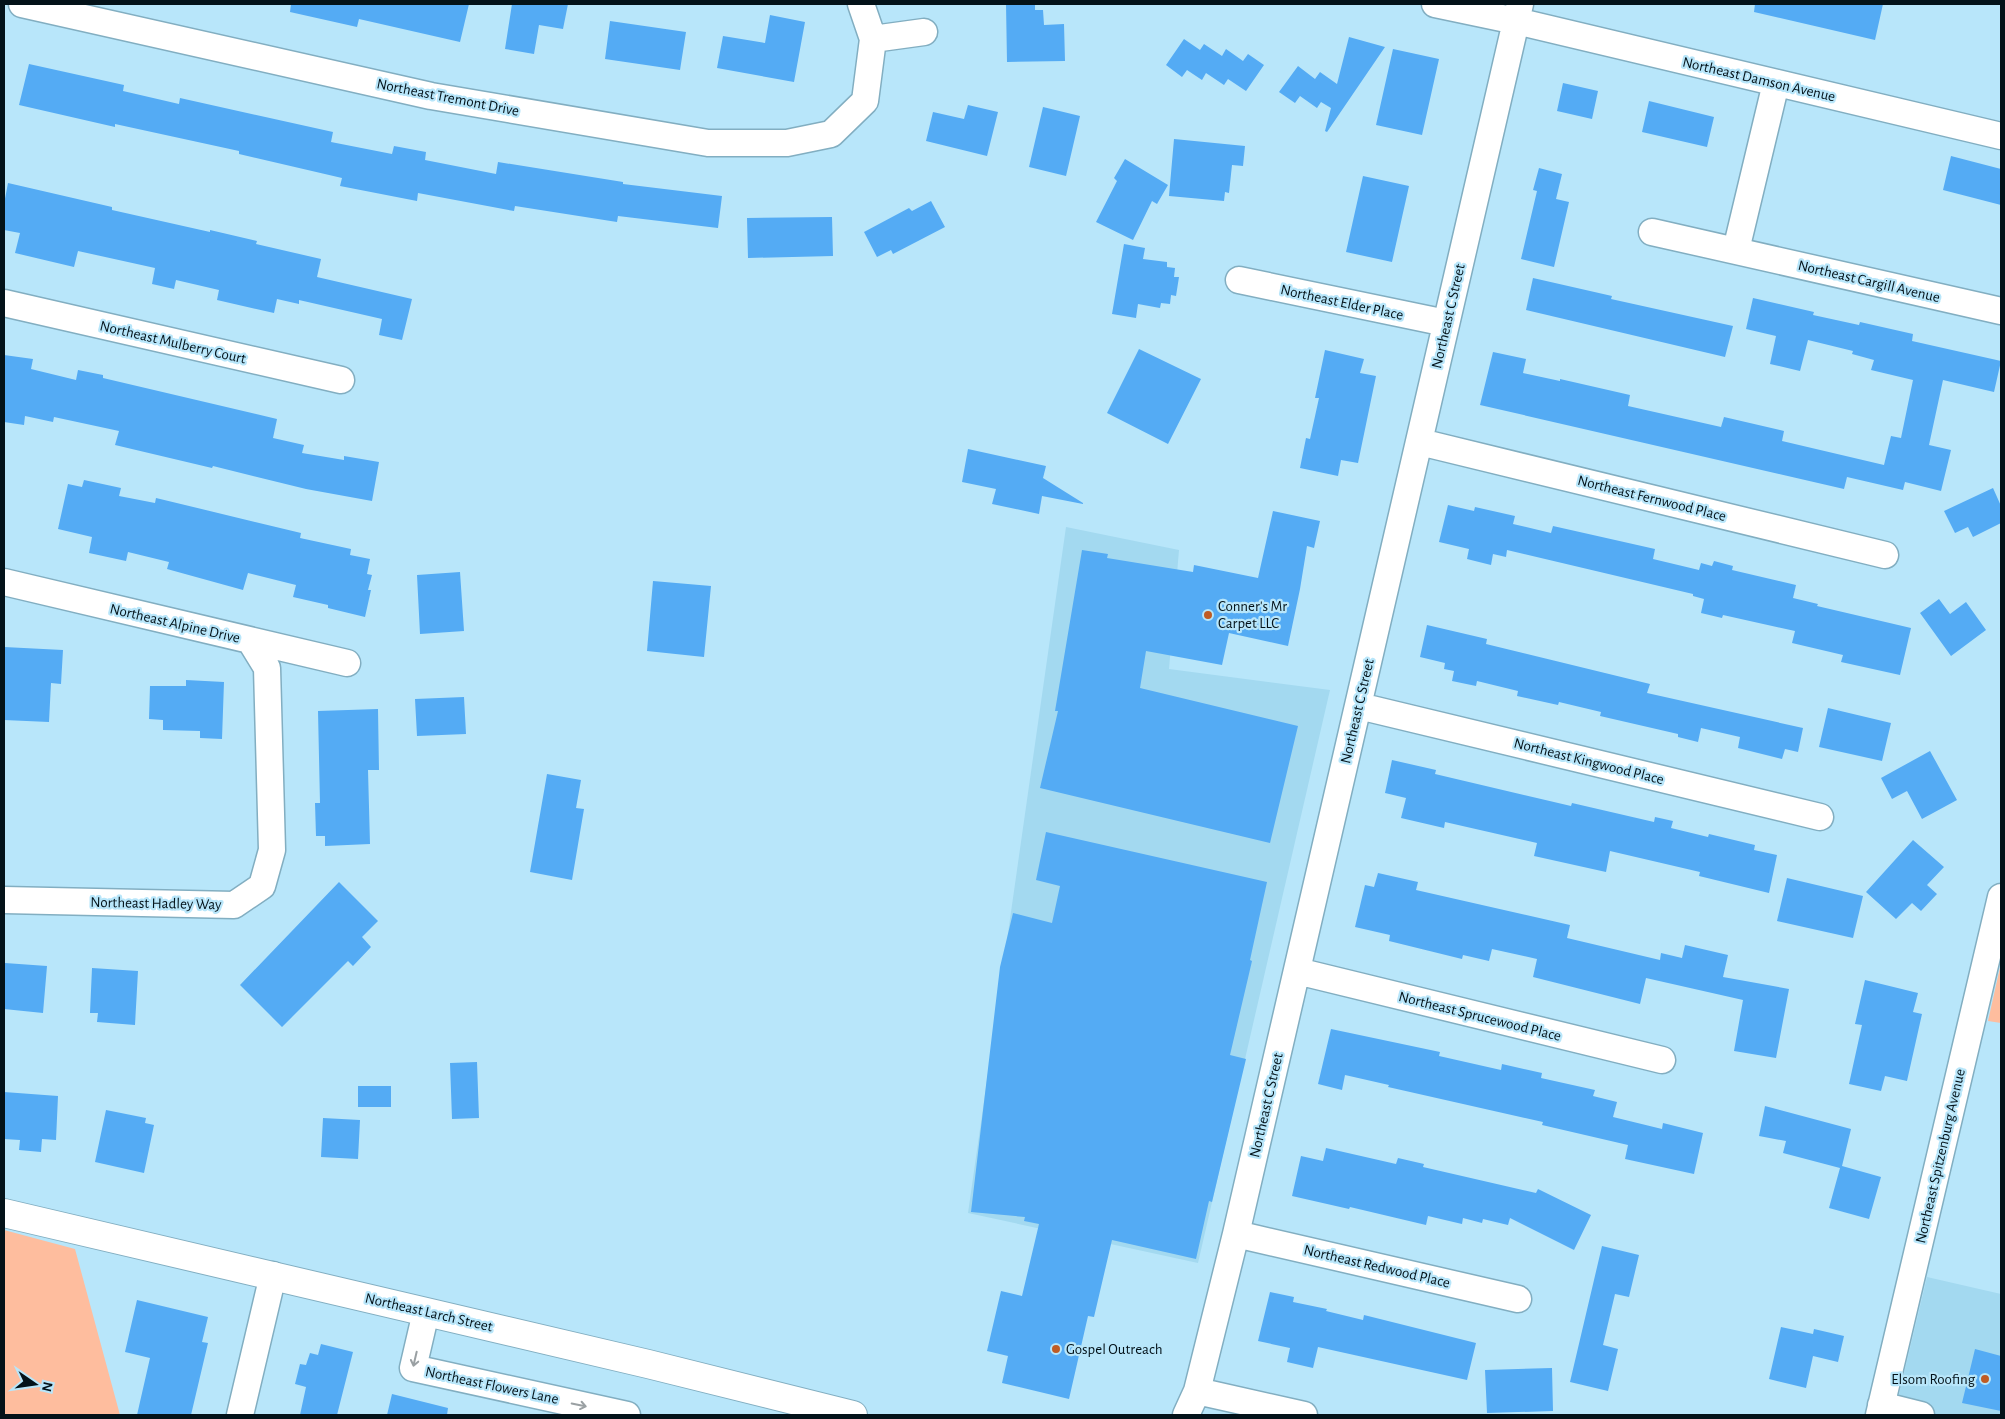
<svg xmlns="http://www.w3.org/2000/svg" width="2005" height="1419" viewBox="0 0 2005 1419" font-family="'Alegreya Sans',sans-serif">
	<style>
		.built { fill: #a3d9f0 }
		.green { fill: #febd9e }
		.building { fill: #54abf4 }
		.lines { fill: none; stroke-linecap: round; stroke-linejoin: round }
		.street-casing { stroke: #82aec1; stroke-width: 29 }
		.secondary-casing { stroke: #82aec1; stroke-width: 30 }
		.street { stroke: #fff; stroke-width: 26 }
		.secondary { stroke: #fff; stroke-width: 28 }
		.oneway { stroke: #9aa0a3 }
		.poi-dot { fill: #bf5b24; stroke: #b8e6fa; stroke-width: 2 }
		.labels { text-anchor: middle; stroke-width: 4.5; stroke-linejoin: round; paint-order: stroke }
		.street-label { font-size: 15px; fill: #031219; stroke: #b8e6fa }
		.poi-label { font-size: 15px; fill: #031219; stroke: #b8e6fa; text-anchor: start }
	</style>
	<rect width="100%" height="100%" fill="#b8e6fa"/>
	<!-- built -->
	<path class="built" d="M 1066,527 L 1179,550 L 1169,669 L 1330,690 L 1198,1263 L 968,1213 Z
		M 1927,1277 L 2001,1294 L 2001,1415 L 1894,1415 Z"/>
	<!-- green -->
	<path class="green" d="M 2001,963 L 2001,1023 L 1988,1021 Z
		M 4,1230 L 75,1249 L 120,1415 L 4,1415 Z"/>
	<!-- building -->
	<path class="building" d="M 291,4 L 469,4 L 460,42 L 359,19 L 357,27 L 290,12 Z
		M 512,4 L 568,4 L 563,29 L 539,25 L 534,54 L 505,49 Z
		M 1006,4 L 1035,4 L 1035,10 L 1043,10 L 1044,25 L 1064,24 L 1065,61 L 1007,62 Z
		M 1755,4 L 1883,4 L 1875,40 L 1754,12 Z
		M 770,15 L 805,22 L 794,82 L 717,68 L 723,36 L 765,43 Z
		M 610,21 L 686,32 L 680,70 L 605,59 Z
		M 1349,37 L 1385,47 L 1327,132 L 1325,131 L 1331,108 L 1321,102 L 1317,108 L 1300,96 L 1295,103 L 1279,92 L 1298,66 L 1315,79 L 1320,72 L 1337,84 Z
		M 1184,39 L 1200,50 L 1204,44 L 1222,56 L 1226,49 L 1243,61 L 1248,54 L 1264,65 L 1246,91 L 1228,79 L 1224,85 L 1206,73 L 1202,80 L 1187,70 L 1182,77 L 1166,65 Z
		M 1393,49 L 1439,59 L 1422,135 L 1376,125 Z
		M 29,64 L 124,85 L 123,91 L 179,104 L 180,98 L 333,132 L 331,142 L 392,154 L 394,146 L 426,152 L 425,160 L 496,174 L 498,162 L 623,182 L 623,184 L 722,196 L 718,228 L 618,216 L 617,222 L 515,206 L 514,211 L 418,193 L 417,201 L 340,186 L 342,178 L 239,154 L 239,151 L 115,124 L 115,127 L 19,105 Z
		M 1563,83 L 1598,91 L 1592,119 L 1557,111 Z
		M 1649,101 L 1714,117 L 1707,147 L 1642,132 Z
		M 968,105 L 998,112 L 987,156 L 926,141 L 933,112 L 964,119 Z
		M 1043,107 L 1080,116 L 1066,176 L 1029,167 Z
		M 1174,139 L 1245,146 L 1243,166 L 1232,165 L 1229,193 L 1225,192 L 1224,201 L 1169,196 Z
		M 1951,156 L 2001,169 L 2001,205 L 1943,190 Z
		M 1125,159 L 1168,185 L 1157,204 L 1152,201 L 1133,240 L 1096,222 L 1117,181 L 1114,178 Z
		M 1539,168 L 1562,174 L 1556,199 L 1569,202 L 1554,267 L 1521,259 L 1537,191 L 1533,190 Z
		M 1363,176 L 1409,186 L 1392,262 L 1346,252 Z
		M 8,183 L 112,207 L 112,210 L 210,232 L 210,230 L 257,241 L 256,244 L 321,259 L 317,277 L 412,299 L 402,340 L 379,335 L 382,319 L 299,300 L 299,304 L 277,299 L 274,313 L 217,300 L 219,290 L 176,280 L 174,289 L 152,284 L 155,268 L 78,251 L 74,267 L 15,253 L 20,233 L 4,230 L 4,204 Z
		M 931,201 L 945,227 L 893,254 L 891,250 L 877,257 L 864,232 L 909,208 L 912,211 Z
		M 832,217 L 833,256 L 748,258 L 747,218 Z
		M 1124,244 L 1145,248 L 1143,259 L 1167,262 L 1167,267 L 1175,268 L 1174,277 L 1179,277 L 1176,296 L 1171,295 L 1170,304 L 1161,303 L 1160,308 L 1138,304 L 1136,318 L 1112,314 Z
		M 1533,278 L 1612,296 L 1611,299 L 1733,326 L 1725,357 L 1526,310 Z
		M 1753,298 L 1814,312 L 1813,315 L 1859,325 L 1860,322 L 1913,334 L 1912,341 L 2001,361 L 1994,392 L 1943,380 L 1929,445 L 1951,450 L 1941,491 L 1905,482 L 1903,490 L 1847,477 L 1844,489 L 1480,405 L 1493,352 L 1526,359 L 1523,373 L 1560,381 L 1560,379 L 1630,395 L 1628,406 L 1721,427 L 1724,417 L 1784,431 L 1782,441 L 1884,465 L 1891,436 L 1901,438 L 1913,380 L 1871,370 L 1874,360 L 1852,354 L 1853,351 L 1808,340 L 1800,371 L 1770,364 L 1776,336 L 1746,329 Z
		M 1139,349 L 1201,379 L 1168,444 L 1107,413 Z
		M 1325,350 L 1364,359 L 1360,373 L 1376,376 L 1358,463 L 1341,460 L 1338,476 L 1300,468 L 1306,438 L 1310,439 L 1319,398 L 1315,398 Z
		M 4,355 L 33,359 L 31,369 L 76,380 L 78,370 L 103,375 L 103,378 L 277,419 L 273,438 L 304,445 L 302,453 L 344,460 L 344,456 L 379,462 L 372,501 L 306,489 L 213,466 L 212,468 L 115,445 L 119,431 L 54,417 L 53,422 L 25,416 L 24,425 L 4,422 Z
		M 968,449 L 1046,466 L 1043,478 L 1083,503 L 1083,504 L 1042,496 L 1039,514 L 992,504 L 996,489 L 962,482 Z
		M 84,480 L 121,488 L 119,496 L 155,503 L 156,498 L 301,533 L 300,538 L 351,549 L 350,555 L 370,559 L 367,574 L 372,575 L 368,590 L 371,590 L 365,617 L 328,608 L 328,605 L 293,597 L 296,585 L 248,573 L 243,590 L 167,569 L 169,562 L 128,552 L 126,561 L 89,553 L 92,537 L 58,529 L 68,484 L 82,487 Z
		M 1993,488 L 2001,506 L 2001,523 L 1973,537 L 1968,527 L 1955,533 L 1944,511 Z
		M 1448,505 L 1474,511 L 1475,507 L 1515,516 L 1513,524 L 1551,533 L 1553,526 L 1655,549 L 1653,559 L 1699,570 L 1701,563 L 1712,566 L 1714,561 L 1733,566 L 1732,570 L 1796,585 L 1793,598 L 1818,604 L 1817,606 L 1911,628 L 1900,675 L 1841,662 L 1843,655 L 1792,643 L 1795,631 L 1723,615 L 1722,618 L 1701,613 L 1704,599 L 1693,596 L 1693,594 L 1507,550 L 1506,557 L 1493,554 L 1491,565 L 1467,559 L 1469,549 L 1439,542 Z
		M 1273,511 L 1320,521 L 1314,548 L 1307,546 L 1300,589 L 1288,646 L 1229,633 L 1222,665 L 1146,651 L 1140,688 L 1298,726 L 1270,843 L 1040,788 L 1058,711 L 1055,711 L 1082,550 L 1108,554 L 1107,558 L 1193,572 L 1194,565 L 1258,578 Z
		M 460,572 L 464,631 L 420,634 L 417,575 Z
		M 653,581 L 711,586 L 704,657 L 647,651 Z
		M 1939,599 L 1950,614 L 1966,602 L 1986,630 L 1951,656 L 1920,613 Z
		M 1427,625 L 1487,639 L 1486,644 L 1650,684 L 1647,693 L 1803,728 L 1798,752 L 1785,749 L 1782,759 L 1738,748 L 1740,737 L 1701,728 L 1698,742 L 1678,737 L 1678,734 L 1600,716 L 1601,712 L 1559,702 L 1558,705 L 1517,696 L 1518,691 L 1477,681 L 1476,686 L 1452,681 L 1454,671 L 1444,669 L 1445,663 L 1420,657 Z
		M 4,647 L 63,650 L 61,684 L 51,683 L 49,722 L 4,720 Z
		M 186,680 L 224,682 L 222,739 L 200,738 L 200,731 L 163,730 L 163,720 L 149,719 L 150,686 L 186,686 Z
		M 464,697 L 466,734 L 417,736 L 415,699 Z
		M 1828,708 L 1891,723 L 1882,761 L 1819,747 Z
		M 378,709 L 379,770 L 368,770 L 370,844 L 325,846 L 325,836 L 316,836 L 315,803 L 320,803 L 318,711 Z
		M 1930,751 L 1957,800 L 1922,819 L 1907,791 L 1892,799 L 1881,778 Z
		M 1392,760 L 1436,770 L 1435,774 L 1571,806 L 1572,803 L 1654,822 L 1655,817 L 1673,821 L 1671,828 L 1708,837 L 1709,834 L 1755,845 L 1754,850 L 1777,855 L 1769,893 L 1699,876 L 1700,872 L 1610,851 L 1606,872 L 1534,856 L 1537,843 L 1445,822 L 1444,828 L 1401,818 L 1406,798 L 1385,793 Z
		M 547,774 L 581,780 L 576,808 L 584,809 L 572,880 L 530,872 Z
		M 1046,832 L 1267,882 L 1250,960 L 1252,961 L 1230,1055 L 1246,1059 L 1212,1202 L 1209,1201 L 1196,1259 L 1112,1240 L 1094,1317 L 1088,1316 L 1069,1399 L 1002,1383 L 1008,1356 L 987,1351 L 1001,1291 L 1022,1296 L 1039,1224 L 1024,1221 L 1025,1217 L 971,1212 L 1000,967 L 1013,913 L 1052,923 L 1060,886 L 1036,880 Z
		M 1913,840 L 1944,867 L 1927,885 L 1937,894 L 1921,911 L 1912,903 L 1896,919 L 1866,892 Z
		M 1378,873 L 1418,882 L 1416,890 L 1570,925 L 1567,938 L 1660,960 L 1661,953 L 1682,958 L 1685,945 L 1728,955 L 1723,977 L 1789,989 L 1776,1058 L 1734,1051 L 1743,1000 L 1646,978 L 1640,1004 L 1533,977 L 1537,959 L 1492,949 L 1489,961 L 1463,955 L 1462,959 L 1389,941 L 1390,935 L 1355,927 L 1365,885 L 1374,887 Z
		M 1787,878 L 1863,896 L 1853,938 L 1777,921 Z
		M 339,882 L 378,921 L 362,937 L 371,947 L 353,966 L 348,961 L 282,1027 L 240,985 Z
		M 5,963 L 47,966 L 43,1013 L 4,1009 Z
		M 92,968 L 138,971 L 135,1025 L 97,1022 L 98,1013 L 90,1013 Z
		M 1865,980 L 1918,993 L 1913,1012 L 1922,1014 L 1907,1081 L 1885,1076 L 1881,1091 L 1849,1084 L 1862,1025 L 1855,1024 Z
		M 1331,1029 L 1440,1052 L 1439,1056 L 1501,1070 L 1502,1064 L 1542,1073 L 1541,1078 L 1595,1090 L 1593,1096 L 1617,1102 L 1613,1117 L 1662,1129 L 1663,1123 L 1703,1133 L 1694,1174 L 1625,1159 L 1628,1145 L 1542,1125 L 1543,1122 L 1388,1087 L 1389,1085 L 1345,1075 L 1342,1090 L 1318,1084 Z
		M 477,1062 L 479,1118 L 452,1119 L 450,1063 Z
		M 358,1086 L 391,1086 L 391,1107 L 358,1107 Z
		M 4,1092 L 58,1096 L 56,1140 L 42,1139 L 41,1152 L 19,1150 L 20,1140 L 4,1139 Z
		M 1765,1106 L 1851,1129 L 1842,1166 L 1881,1177 L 1869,1219 L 1829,1208 L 1840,1168 L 1783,1153 L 1786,1141 L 1759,1136 Z
		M 106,1110 L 146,1118 L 145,1123 L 154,1125 L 144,1173 L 95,1162 Z
		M 323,1118 L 360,1120 L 358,1159 L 321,1157 Z
		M 1326,1148 L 1396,1164 L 1398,1158 L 1424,1164 L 1423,1167 L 1536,1193 L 1538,1189 L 1591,1215 L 1574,1250 L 1510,1218 L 1508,1225 L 1483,1219 L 1482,1223 L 1463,1218 L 1462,1224 L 1428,1216 L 1426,1225 L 1350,1207 L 1349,1209 L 1292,1196 L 1301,1156 L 1323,1161 Z
		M 1602,1246 L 1639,1255 L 1629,1297 L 1615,1294 L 1603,1345 L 1618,1349 L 1608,1391 L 1570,1382 Z
		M 1270,1292 L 1294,1297 L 1293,1302 L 1327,1309 L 1326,1311 L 1363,1320 L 1364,1315 L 1476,1343 L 1467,1380 L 1318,1347 L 1313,1368 L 1287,1362 L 1290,1348 L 1258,1341 Z
		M 137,1300 L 208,1317 L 202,1342 L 208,1343 L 191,1415 L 137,1415 L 150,1358 L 125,1352 Z
		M 1781,1327 L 1813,1334 L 1814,1329 L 1844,1336 L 1838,1362 L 1813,1356 L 1806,1388 L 1769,1379 Z
		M 321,1344 L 353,1352 L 337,1415 L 300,1415 L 306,1387 L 295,1384 L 300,1364 L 306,1365 L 310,1353 L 318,1355 Z
		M 1975,1349 L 2001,1356 L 2001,1411 L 1962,1403 Z
		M 1552,1368 L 1553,1411 L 1487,1413 L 1485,1370 Z
		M 392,1394 L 448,1408 L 447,1415 L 387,1415 Z"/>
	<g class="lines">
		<!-- street casing -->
		<g class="street-casing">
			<path id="street" d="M 22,4 L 431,96 L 708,143 L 787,143 L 831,134 L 865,101 L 873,39 L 861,4
				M 1435,4 L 1516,21 L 2001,136
				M 873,39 L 924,32
				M 1652,232 L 2001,311
				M 1736,250 L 1776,83
				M 1239,280 L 1446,323
				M 4,303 L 341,380
				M 1420,442 L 1885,555
				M 4,582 L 347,663
				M 1359,706 L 1820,817
				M 4,900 L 234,905 L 262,886 L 272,850 L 267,668 L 251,642
				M 1297,971 L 1662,1060
				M 1236,1234 L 1518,1299
				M 426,1312 L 413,1368 L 627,1415
				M 1197,1391 L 1304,1415
				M 1881,1405 L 1921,1415
				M 240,1415 L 273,1275
				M 1186,1415 L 1197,1391 L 1236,1234 L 1520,4
				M 1879,1415 L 2001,897"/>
		</g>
		<!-- secondary casing -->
		<g class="secondary-casing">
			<path id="secondary" d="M 4,1213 L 648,1364 L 853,1415"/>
		</g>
		<!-- street -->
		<use href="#street" class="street"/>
		<!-- secondary -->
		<use href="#secondary" class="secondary"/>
	</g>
	<!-- one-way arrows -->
	<defs><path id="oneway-shaft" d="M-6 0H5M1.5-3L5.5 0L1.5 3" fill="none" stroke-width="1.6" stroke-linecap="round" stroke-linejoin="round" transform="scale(1.25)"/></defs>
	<g class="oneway">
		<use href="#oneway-shaft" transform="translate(415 1359) rotate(103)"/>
		<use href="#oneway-shaft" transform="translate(579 1405) rotate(12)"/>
	</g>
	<!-- markers -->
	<g class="poi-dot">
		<circle cx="1208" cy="615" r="5"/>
		<circle cx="1056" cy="1349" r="5"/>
		<circle cx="1985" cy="1379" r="5"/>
	</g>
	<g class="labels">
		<!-- street labels -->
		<g class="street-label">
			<text transform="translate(1759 79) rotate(13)" y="5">Northeast Damson Avenue</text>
			<text transform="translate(448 97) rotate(11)" y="5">Northeast Tremont Drive</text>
			<text transform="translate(1869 281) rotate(13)" y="5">Northeast Cargill Avenue</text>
			<text transform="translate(1342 302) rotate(12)" y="5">Northeast Elder Place</text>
			<text transform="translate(1448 316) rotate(-77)" y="5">Northeast C Street</text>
			<text transform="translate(173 342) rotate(13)" y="5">Northeast Mulberry Court</text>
			<text transform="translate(1652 498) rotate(14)" y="5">Northeast Fernwood Place</text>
			<text transform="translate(175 623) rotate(13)" y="5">Northeast Alpine Drive</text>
			<text transform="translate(1357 711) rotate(-77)" y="5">Northeast C Street</text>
			<text transform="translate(1589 761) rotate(14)" y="5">Northeast Kingwood Place</text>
			<text transform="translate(156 903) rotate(1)" y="5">Northeast Hadley Way</text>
			<text transform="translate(1480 1016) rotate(14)" y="5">Northeast Sprucewood Place</text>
			<text transform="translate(1266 1105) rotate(-77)" y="5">Northeast C Street</text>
			<text transform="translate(1940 1156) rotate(-77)" y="5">Northeast Spitzenburg Avenue</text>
			<text transform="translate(1377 1266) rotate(13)" y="5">Northeast Redwood Place</text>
			<text transform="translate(429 1312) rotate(13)" y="5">Northeast Larch Street</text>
			<text transform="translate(492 1385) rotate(12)" y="5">Northeast Flowers Lane</text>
		</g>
		<!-- poi labels -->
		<g class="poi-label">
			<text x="1218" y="611">Conner's Mr<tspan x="1218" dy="17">Carpet LLC</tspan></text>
			<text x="1066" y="1354">Gospel Outreach</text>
			<text x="1975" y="1384" text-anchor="end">Elsom Roofing</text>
		</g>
	</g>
	<!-- border -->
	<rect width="2005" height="1419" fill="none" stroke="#031219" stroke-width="10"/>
	<!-- north arrow -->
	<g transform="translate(35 1384) rotate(103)" stroke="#b8e6fa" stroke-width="4" paint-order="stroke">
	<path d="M0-4L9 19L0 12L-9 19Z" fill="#031219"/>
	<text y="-8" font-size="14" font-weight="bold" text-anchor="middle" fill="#031219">N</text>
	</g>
</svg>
